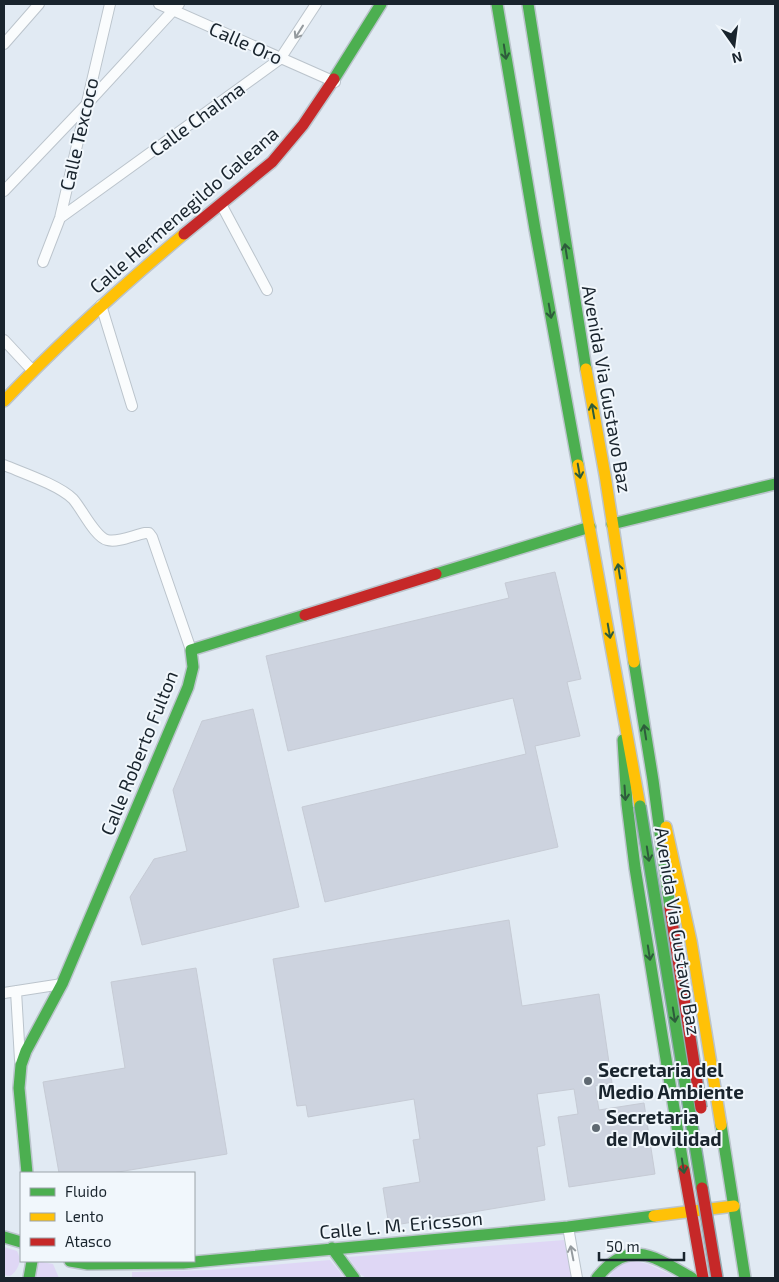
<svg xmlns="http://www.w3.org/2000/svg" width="779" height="1282" viewBox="0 0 779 1282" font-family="'Exo 2',sans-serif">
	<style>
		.green { fill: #dfd7f5 }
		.building { fill: #cdd3df; stroke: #c6cbd5 }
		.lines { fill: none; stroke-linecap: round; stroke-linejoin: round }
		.street-casing { stroke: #bbc4cc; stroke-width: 12 }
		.fast-casing { stroke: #bbc4cc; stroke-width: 14 }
		.slow-casing { stroke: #bbc4cc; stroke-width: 14 }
		.jam-casing { stroke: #bbc4cc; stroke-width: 14 }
		.street { stroke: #fafcfd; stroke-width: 10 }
		.fast { stroke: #4caf50; stroke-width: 11 }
		.slow { stroke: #ffc107; stroke-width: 11 }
		.jam { stroke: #c62828; stroke-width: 11 }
		.fast-bridge-casing { stroke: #96acb4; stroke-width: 14; stroke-linecap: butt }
		.jam-bridge-casing { stroke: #96acb4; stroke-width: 14; stroke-linecap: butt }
		.fast-bridge { stroke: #4caf50; stroke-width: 11 }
		.jam-bridge { stroke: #c62828; stroke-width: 11 }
		.oneway { stroke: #959b9f }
		.oneway2 { stroke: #2d5c3b }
		.poi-dot { fill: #5f6972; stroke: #f1f7fc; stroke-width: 2 }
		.labels { text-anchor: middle; stroke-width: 4; stroke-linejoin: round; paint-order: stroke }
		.street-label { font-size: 19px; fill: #19242d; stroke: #f1f7fc }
		.poi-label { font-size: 19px; font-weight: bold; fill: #19242d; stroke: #f1f7fc; text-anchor: start }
	</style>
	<rect width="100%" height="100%" fill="#e1eaf3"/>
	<!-- green -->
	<path class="green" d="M 564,1240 L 572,1278 L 366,1278 L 360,1274 L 348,1257 Z
		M 4,1247 L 17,1251 C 22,1260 19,1270 10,1276 L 4,1275 Z
		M 330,1260 L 345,1278 L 132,1278 L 132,1272 L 211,1270 Z
		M 632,1260 L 648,1264 L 678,1278 L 608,1278 L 619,1264 Z
		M 36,1261 L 53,1264 L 59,1278 L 31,1277 Z"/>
	<!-- building -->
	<path class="building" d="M 555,572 L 581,679 L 567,682 L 580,736 L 535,746 L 558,847 L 325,902 L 302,807 L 526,754 L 513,698 L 288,751 L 266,656 L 509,598 L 505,583 Z
		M 253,709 L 299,907 L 142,945 L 130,897 L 154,859 L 187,851 L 173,790 L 202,721 Z
		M 509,920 L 522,1006 L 599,994 L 612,1083 L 595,1086 L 599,1110 L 644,1103 L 655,1174 L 569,1187 L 558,1117 L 578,1114 L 574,1089 L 537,1094 L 545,1145 L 537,1147 L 545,1200 L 389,1226 L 383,1188 L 420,1182 L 413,1140 L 420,1139 L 414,1099 L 308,1117 L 306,1105 L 297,1106 L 273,959 Z
		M 196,968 L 227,1154 L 112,1173 L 59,1173 L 43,1082 L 125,1068 L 111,982 Z"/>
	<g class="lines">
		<!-- street casing -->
		<g class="street-casing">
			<path id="street" d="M 159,4 L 335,82
				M 4,44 L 39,4
				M 4,191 L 86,105 L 179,4
				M 221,204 L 267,290
				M 60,218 L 280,59 L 316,4
				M 43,262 L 60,218 L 110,4
				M 101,305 L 132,406
				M 4,340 L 32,370
				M 4,465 C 23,473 59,485 73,499 C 82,509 95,537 107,540 C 118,543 134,535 145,533 L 149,533 L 152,537 L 191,650
				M 16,991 L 20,1060
				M 4,993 L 62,984
				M 568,1227 L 577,1278"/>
		</g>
		<!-- fast casing -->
		<g class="fast-casing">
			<path id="fast" d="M 497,4 L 535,229 L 578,465
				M 528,4 L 586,369
				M 334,79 L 381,4
				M 612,524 L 775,484
				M 436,574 L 590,527
				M 634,662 L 653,780 L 670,908
				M 623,740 L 627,804 L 635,868 L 684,1170
				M 721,1125 L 745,1278
				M 27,1173 L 19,1088 L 21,1065 L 26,1051 L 62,984 L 188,687 L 193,667 L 191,650 L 305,615
				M 4,1237 L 21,1242
				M 332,1248 L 354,1278
				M 70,1261 L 88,1264 L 183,1263 L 568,1227 L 654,1216
				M 29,1278 L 32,1261
				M 597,1278 C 629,1237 655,1257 692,1278"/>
		</g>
		<!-- slow casing -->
		<g class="slow-casing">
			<path id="slow" d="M 586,369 L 605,475 L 634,662
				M 4,401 C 61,341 121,287 184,234
				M 578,465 L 640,806
				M 666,827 L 691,941 L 721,1125
				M 654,1216 L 734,1206"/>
		</g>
		<!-- jam casing -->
		<g class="jam-casing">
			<path id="jam" d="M 184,234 L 272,162 L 303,125 L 334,79
				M 305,615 L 436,574
				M 684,1170 L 703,1278"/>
		</g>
		<!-- street -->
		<use href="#street" class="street"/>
		<!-- fast -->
		<use href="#fast" class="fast"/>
		<!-- slow -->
		<use href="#slow" class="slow"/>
		<!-- jam -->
		<use href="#jam" class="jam"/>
		<!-- fast-bridge casing -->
		<g class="fast-bridge-casing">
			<path id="fast-bridge" d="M 640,806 L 702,1188"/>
		</g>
		<!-- jam-bridge casing -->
		<g class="jam-bridge-casing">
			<path id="jam-bridge" d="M 670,908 L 701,1108
				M 702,1188 L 717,1278"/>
		</g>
		<!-- fast-bridge -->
		<use href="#fast-bridge" class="fast-bridge"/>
		<!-- jam-bridge -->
		<use href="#jam-bridge" class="jam-bridge"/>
	</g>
	<!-- one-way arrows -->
	<defs><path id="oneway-shaft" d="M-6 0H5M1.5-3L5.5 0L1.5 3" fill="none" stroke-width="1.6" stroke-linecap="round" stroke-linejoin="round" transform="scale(1.25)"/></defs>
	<g class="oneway">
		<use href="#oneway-shaft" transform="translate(299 32) rotate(122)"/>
		<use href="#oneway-shaft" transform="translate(572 1253) rotate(-101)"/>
	</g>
	<g class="oneway2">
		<use href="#oneway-shaft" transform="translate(505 52) rotate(81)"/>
		<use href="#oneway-shaft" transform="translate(566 251) rotate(-99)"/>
		<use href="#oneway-shaft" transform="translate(550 311) rotate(80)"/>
		<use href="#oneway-shaft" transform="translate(593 411) rotate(-100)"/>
		<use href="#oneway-shaft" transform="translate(579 471) rotate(80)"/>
		<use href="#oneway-shaft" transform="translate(619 571) rotate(-99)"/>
		<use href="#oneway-shaft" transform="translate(609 631) rotate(80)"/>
		<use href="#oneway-shaft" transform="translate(645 732) rotate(-99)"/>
		<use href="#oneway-shaft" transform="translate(625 793) rotate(86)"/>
		<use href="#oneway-shaft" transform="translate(648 854) rotate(81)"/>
		<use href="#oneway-shaft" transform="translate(649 953) rotate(81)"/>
		<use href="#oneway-shaft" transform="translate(674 1015) rotate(81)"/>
		<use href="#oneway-shaft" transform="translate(683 1166) rotate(81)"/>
	</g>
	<!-- markers -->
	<g class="poi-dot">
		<circle cx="588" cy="1081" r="5"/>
		<circle cx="596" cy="1128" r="5"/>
	</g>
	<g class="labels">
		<!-- street labels -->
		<g class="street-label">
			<text transform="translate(246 43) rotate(24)" y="7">Calle Oro</text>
			<text transform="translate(197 119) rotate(-36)" y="7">Calle Chalma</text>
			<text transform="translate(79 134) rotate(-77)" y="7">Calle Texcoco</text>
			<text transform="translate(184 210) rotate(-41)" y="7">Calle Hermenegildo Galeana</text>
			<text transform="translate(607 389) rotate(80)" y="7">Avenida Via Gustavo Baz</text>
			<text transform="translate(139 753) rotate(-68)" y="7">Calle Roberto Fulton</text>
			<text transform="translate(678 931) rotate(81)" y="7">Avenida Via Gustavo Baz</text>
			<text transform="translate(401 1225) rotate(-5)" y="7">Calle L. M. Ericsson</text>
		</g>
		<!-- poi labels -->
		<g class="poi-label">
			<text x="598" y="1077">Secretaria del<tspan x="598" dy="22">Medio Ambiente</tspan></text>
			<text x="606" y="1124">Secretaria<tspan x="606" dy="22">de Movilidad</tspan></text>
		</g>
	</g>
	<!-- border -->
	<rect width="779" height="1282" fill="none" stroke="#19242d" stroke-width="10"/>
	<!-- legend -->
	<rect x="20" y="1172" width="175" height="90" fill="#f1f7fc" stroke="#9ba3a9"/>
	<rect x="30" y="1188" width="25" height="8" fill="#4caf50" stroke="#9ba3a9"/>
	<text x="65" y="1197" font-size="15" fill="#19242d">Fluido</text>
	<rect x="30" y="1213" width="25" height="8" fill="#ffc107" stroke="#9ba3a9"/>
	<text x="65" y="1222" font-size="15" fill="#19242d">Lento</text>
	<rect x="30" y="1238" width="25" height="8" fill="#c62828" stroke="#9ba3a9"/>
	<text x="65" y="1247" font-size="15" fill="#19242d">Atasco</text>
	<!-- north arrow -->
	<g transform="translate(734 45) rotate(166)" stroke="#f1f7fc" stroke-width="4" paint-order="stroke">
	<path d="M0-4L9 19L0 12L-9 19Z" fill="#19242d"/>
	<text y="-8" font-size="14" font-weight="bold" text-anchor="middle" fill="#19242d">N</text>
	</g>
	<!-- scale -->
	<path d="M599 1252v8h85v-8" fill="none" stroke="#19242d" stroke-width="2.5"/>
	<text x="606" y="1252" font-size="15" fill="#19242d" stroke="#f1f7fc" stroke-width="4" paint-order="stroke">50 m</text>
</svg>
